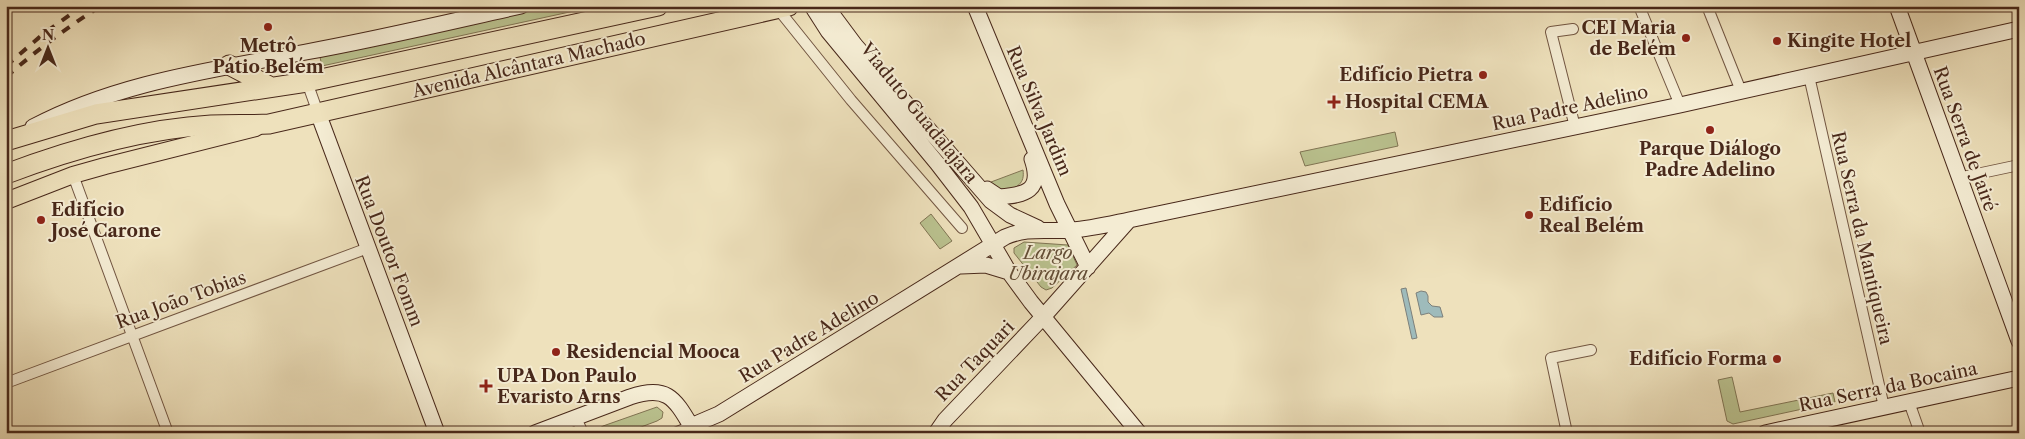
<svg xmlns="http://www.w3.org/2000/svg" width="2025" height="439" viewBox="0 0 2025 439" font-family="'Libre Caslon Text',serif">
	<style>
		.green { fill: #bac28f; stroke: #817554 }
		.water { fill: #9ebbbb; stroke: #7c807b }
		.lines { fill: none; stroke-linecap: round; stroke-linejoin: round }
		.street-casing { stroke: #725642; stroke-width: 12 }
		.secondary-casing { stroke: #48281a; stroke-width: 17 }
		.primary-casing { stroke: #48281a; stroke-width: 18 }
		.highway-casing { stroke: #48281a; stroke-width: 21 }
		.street { stroke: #f4ecd3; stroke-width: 10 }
		.secondary { stroke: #f4ecd3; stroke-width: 15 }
		.primary { stroke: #eee1bc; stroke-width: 16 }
		.highway { stroke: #eee1bc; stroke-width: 19 }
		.rail { stroke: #48281a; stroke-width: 4; stroke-dasharray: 9 9; stroke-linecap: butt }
		.poi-dot { fill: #8f2418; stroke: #f4ecd3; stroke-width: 2 }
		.labels { text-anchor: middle; stroke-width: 4; stroke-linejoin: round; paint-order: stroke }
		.poi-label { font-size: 18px; font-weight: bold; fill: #48281a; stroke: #f4ecd3; text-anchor: start }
		.street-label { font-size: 18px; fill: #48281a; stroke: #f4ecd3 }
		.park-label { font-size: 18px; font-style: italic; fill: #644e37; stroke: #f4ecd3 }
	</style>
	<rect width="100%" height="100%" fill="#eee1bc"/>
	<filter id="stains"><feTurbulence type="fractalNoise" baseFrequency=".004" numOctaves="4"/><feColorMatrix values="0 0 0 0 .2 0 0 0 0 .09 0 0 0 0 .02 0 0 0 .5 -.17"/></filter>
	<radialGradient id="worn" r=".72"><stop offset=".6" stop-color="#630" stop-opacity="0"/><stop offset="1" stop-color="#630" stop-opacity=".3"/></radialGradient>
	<!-- green -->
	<path class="green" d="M 554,6 L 597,6 L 322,66 L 320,57 Z
		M 1395,132 L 1398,146 L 1305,166 L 1300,152 Z
		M 1023,170 C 1025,184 1017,187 1005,192 L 993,186 L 991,182 Z
		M 931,214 L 952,241 L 940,249 L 920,223 Z
		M 1024,242 L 1068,245 L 1077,265 L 1052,288 L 1046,290 L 1041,287 L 1014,253 L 1014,248 Z
		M 1732,377 L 1740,412 L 1833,393 L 1835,402 L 1733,424 L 1727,421 L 1718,380 Z
		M 657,407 L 663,412 L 662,418 L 657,421 L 625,433 L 600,433 L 600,428 L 603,426 Z"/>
	<!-- water -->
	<path class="water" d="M 1406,288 L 1417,338 L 1412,339 L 1401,289 Z
		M 1421,291 L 1426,292 L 1428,296 L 1428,302 L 1432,306 L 1440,307 L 1443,317 L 1434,317 L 1429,313 L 1421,315 L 1416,293 Z"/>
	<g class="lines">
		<!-- street casing -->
		<g class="street-casing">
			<path id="street" d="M 1639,6 L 1680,105
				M 1707,6 L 1741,91
				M 778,9 L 851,100 L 962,228
				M 1573,29 L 1551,32 L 1575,127
				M 1809,76 L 1884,407
				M 307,82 L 318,113
				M 73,175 L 168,433
				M 1958,178 L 2019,165
				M 6,383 L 368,248
				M 1909,402 L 1920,433
				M 576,418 L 583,433
				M 675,433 L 691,426
				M 1567,433 L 1551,358 L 1591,350"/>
		</g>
		<!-- secondary casing -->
		<g class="secondary-casing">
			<path id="secondary" d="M 812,6 L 828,31 L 937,163 L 971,207 L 1009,272 L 1031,302 L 1139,433
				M 826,6 L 855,45 L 991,201 L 1010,215 L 1038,228
				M 975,6 L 1057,204 L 1088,267
				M 1897,6 L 2019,341
				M 318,113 L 437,433
				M 33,127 C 118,82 213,70 306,52 C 378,39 449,22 521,6
				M 987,189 L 999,197 C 1025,195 1043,191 1032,159
				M 961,266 L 986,265 L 1009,272
				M 535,433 L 630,397 C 666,385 674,397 691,426 L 719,414 L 1005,237 C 1027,227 1047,232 1071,230 C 1090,229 1110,224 1129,220 L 1680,105 L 2019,29
				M 936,433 L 945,420 L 1043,317 L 1129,220
				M 1765,433 L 2019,378"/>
		</g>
		<!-- primary casing -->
		<g class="primary-casing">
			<path id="primary" d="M 6,201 L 73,175 L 105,166 L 256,128"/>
		</g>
		<!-- highway casing -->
		<g class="highway-casing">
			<path id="highway" d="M 229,65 L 271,87
				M 6,141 L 96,114 L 307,82 L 658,6
				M 6,174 C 72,149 141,129 211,125 C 231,124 250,125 269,124 L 789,6"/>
		</g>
		<!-- street -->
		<use href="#street" class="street"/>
		<!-- secondary -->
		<use href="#secondary" class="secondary"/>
		<!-- primary -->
		<use href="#primary" class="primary"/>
		<!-- highway -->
		<use href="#highway" class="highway"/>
		<!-- rail -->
		<path class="rail" d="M 337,7 L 340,6
			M 6,66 L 42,35 L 82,6
			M 6,77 C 36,51 67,27 101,6"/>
	</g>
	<!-- markers -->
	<g class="poi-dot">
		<circle cx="268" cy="27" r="5"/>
		<circle cx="1686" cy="38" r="5"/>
		<circle cx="1777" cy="41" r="5"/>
		<circle cx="1483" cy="75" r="5"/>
		<path d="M1331.5 94.5h5v5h5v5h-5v5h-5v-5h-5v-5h5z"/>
		<circle cx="1710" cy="130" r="5"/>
		<circle cx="1529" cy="215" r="5"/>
		<circle cx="41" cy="220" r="5"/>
		<circle cx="556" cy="352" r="5"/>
		<circle cx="1777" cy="359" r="5"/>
		<path d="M483.5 378.5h5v5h5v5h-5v5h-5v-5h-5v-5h5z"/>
	</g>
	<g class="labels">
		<!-- poi labels -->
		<g class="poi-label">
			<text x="1676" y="34" text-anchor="end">CEI Maria<tspan x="1676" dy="21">de Belém</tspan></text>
			<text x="1787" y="47">Kingite Hotel</text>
			<text x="268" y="52" text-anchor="middle">Metrô<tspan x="268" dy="21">Pátio Belém</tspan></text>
			<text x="1473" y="81" text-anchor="end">Edifício Pietra</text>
			<text x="1345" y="108">Hospital CEMA</text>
			<text x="1710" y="155" text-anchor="middle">Parque Diálogo<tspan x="1710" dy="21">Padre Adelino</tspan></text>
			<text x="1539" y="211">Edifício<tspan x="1539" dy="21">Real Belém</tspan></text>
			<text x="51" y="216">Edifício<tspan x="51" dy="21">José Carone</tspan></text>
			<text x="566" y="358">Residencial Mooca</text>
			<text x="1767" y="365" text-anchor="end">Edifício Forma</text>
			<text x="497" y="382">UPA Don Paulo<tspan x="497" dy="21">Evaristo Arns</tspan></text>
		</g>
		<!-- street labels -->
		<g class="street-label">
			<text transform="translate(529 65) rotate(-13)" y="6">Avenida Alcântara Machado</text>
			<text transform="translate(1570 108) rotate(-12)" y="6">Rua Padre Adelino</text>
			<text transform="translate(1039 111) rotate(67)" y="6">Rua Silva Jardim</text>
			<text transform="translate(919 113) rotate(51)" y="6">Viaduto Guadalajara</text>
			<text transform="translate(1965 139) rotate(70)" y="6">Rua Serra de Jairé</text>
			<text transform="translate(1862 238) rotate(77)" y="6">Rua Serra da Mantiqueira</text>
			<text transform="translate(389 251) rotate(69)" y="6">Rua Doutor Fomm</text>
			<text transform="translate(181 300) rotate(-20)" y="6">Rua João Tobias</text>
			<text transform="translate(809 337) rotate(-31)" y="6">Rua Padre Adelino</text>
			<text transform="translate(975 361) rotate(-46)" y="6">Rua Taquari</text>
			<text transform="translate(1888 387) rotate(-12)" y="6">Rua Serra da Bocaina</text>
		</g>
		<!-- park labels -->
		<g class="park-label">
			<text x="1048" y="259">Largo<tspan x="1048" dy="21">Ubirajara</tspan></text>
		</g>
	</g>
	<!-- margin -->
	<rect width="2025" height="439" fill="none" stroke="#eee1bc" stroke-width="25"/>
	<rect x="8" y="8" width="2010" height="424" fill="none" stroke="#48281a" stroke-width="2.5"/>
	<rect x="12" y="12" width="2000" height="414" fill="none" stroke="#48281a"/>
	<!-- north arrow -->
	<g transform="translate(48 48)" stroke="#f4ecd3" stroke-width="4" paint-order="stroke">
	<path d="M0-4L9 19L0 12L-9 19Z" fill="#48281a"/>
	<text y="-8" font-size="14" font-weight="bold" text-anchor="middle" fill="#48281a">N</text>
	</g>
	<rect width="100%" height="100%" filter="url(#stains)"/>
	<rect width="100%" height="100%" fill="url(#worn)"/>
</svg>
